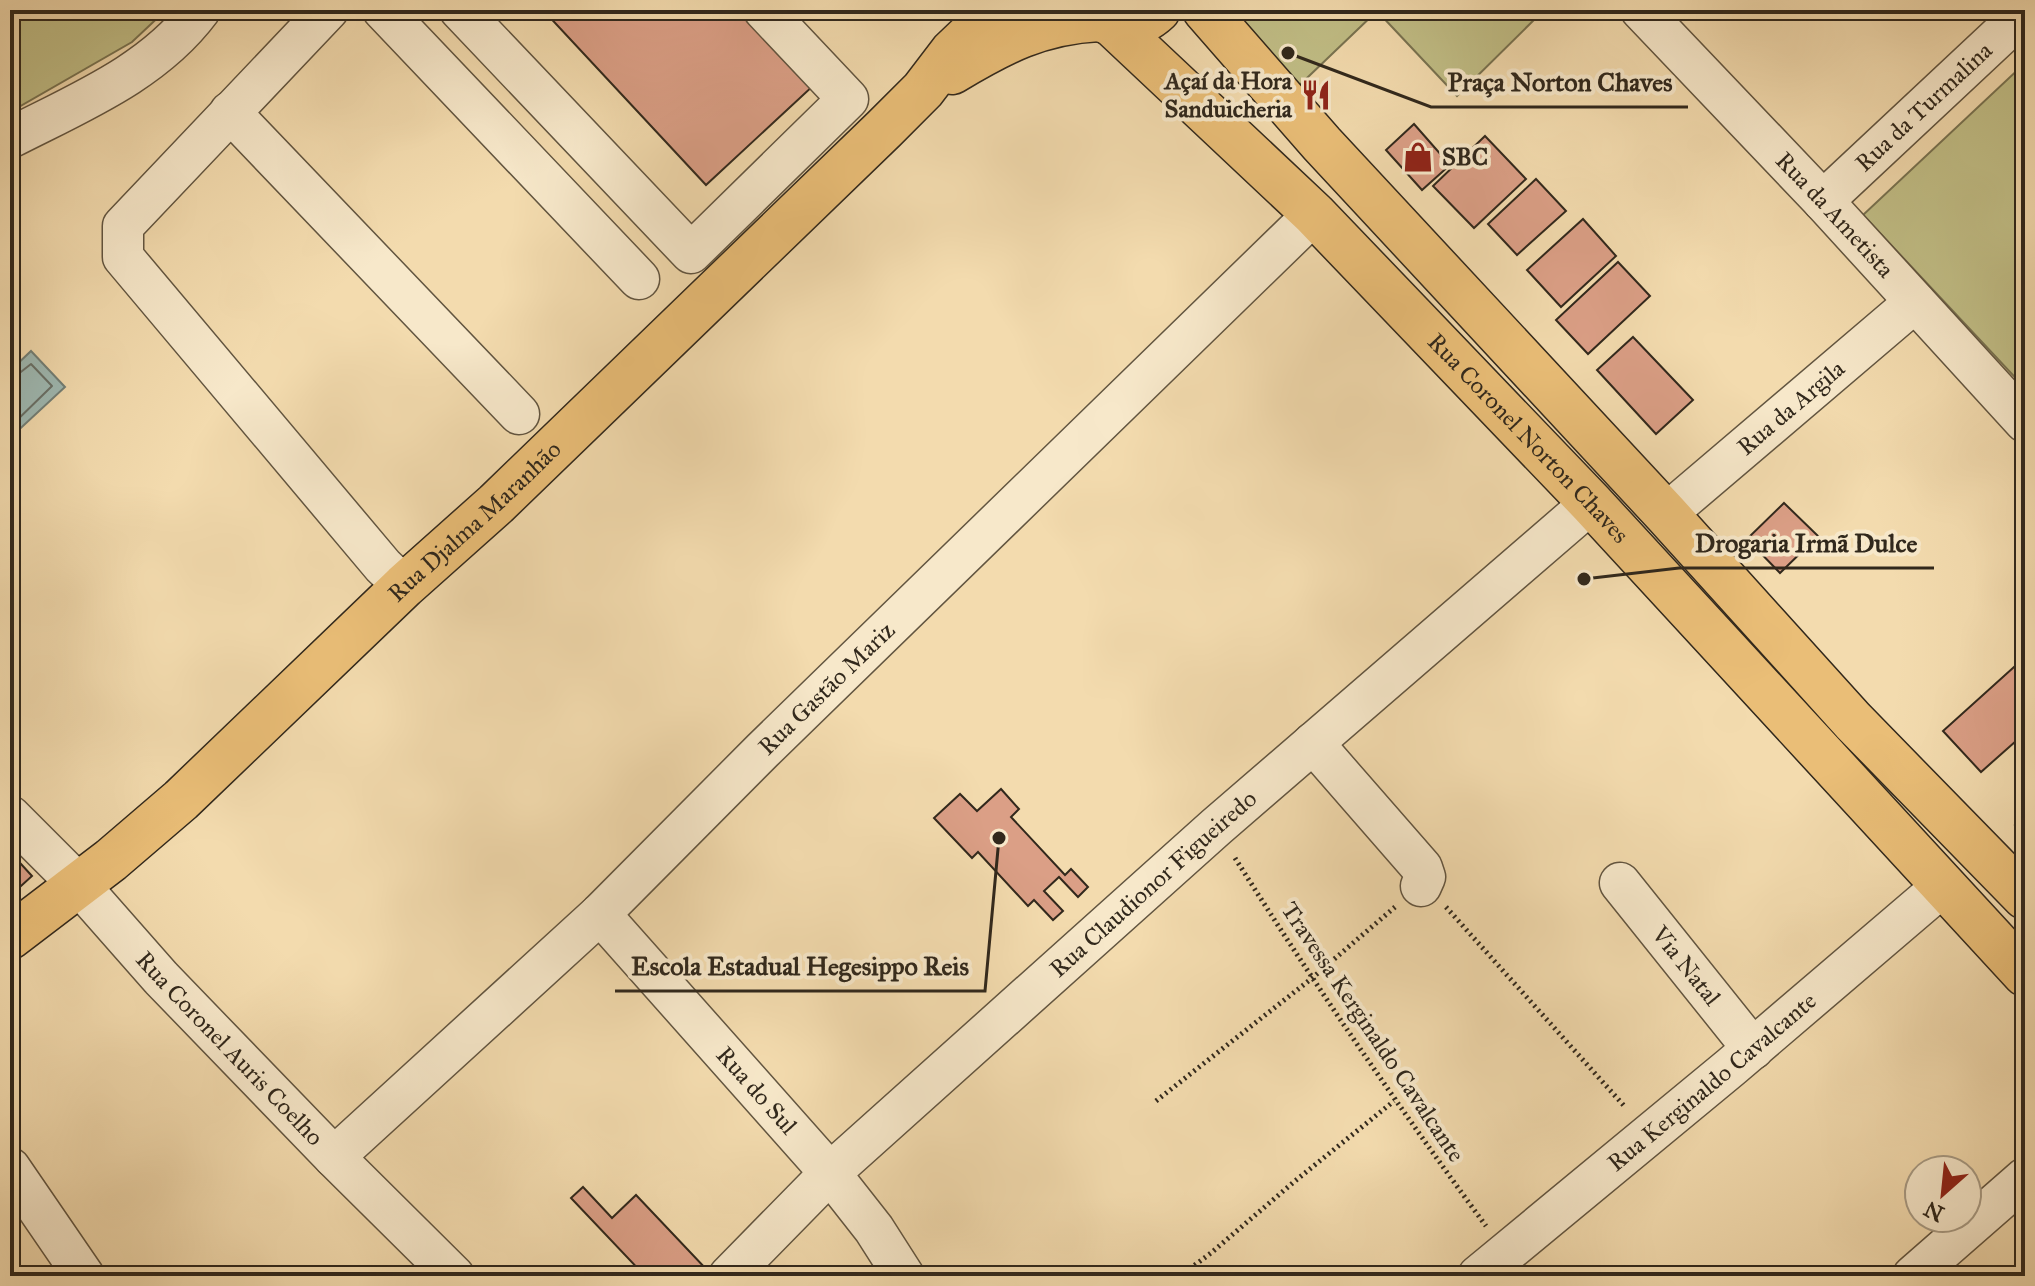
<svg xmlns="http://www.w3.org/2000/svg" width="2035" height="1286" viewBox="0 0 2035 1286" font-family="'IM FELL Great Primer',serif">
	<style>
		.green { fill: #c1be86; stroke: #797351; stroke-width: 2 }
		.water { fill: #9eb9b3; stroke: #727f77; stroke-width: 2 }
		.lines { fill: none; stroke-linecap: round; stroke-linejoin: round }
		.shore { stroke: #687068; stroke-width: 2 }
		.building { fill: #db9f86; stroke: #31281c; stroke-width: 2 }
		.minor-casing { stroke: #625540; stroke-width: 43 }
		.major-casing { stroke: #31281c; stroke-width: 47 }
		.path { stroke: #31281c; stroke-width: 5; stroke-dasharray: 2 4; stroke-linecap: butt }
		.minor { stroke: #f7e8ca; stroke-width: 40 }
		.major { stroke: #eabe77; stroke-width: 44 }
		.labels { text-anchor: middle; stroke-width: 8; stroke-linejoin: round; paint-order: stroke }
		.poi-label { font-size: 24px; font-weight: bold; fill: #31281c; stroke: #f7e8ca; text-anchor: end }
		.street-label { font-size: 24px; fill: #31281c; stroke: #f7e8ca }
		.leader { fill: none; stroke: #31281c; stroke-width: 3 }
		.callout-dot { fill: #31281c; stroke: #f7e8ca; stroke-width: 3 }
		.callout-label { font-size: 26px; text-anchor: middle; font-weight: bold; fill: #31281c; stroke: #f7e8ca; stroke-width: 8; stroke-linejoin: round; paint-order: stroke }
	</style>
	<rect width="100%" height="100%" fill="#f3dbae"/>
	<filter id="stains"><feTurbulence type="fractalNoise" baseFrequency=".0025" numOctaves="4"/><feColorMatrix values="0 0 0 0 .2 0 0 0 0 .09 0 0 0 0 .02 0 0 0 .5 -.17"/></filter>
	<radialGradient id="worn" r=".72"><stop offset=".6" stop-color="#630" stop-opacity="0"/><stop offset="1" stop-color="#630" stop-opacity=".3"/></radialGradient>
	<!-- green -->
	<path class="green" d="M 10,10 L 166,10 L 132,42 L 10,112 Z
		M 1206,10 L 1544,10 L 1457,96 L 1377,11 L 1285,99 Z
		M 2025,63 L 2025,388 L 1863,215 Z"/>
	<!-- water -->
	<path class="water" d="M 31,351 L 65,387 L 10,438 L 10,371 Z"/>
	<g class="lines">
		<!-- shore -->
		<path class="shore" d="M 10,376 L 17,375 L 31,364 L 52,386 L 10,427"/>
	</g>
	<!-- building -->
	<path class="building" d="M 543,10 L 746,10 L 815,84 L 706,185 Z
		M 1414,124 L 1450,165 L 1422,190 L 1386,150 Z
		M 1485,136 L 1526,179 L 1474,228 L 1433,186 Z
		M 1536,179 L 1566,211 L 1517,255 L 1488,224 Z
		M 1583,219 L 1616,256 L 1561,307 L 1527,270 Z
		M 1618,262 L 1650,296 L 1588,354 L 1556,320 Z
		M 1633,337 L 1693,400 L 1656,434 L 1597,370 Z
		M 1784,503 L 1818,536 L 1780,573 L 1747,539 Z
		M 2024,658 L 2025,733 L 1981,772 L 1943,731 Z
		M 1001,789 L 1019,809 L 1011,817 L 1065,875 L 1071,869 L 1088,887 L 1078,897 L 1059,877 L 1044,891 L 1063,911 L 1053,920 L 1034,900 L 1028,906 L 978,852 L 972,858 L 934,818 L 960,794 L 977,811 Z
		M 2025,816 L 2025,836 L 2015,825 Z
		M 10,852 L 32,876 L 10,896 Z
		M 583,1187 L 612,1218 L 636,1195 L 708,1271 L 703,1276 L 645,1276 L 571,1198 Z"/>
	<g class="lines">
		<!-- minor casing -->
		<g class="minor-casing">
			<g id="minor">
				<path d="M 328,10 L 123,226 L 123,257 L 383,566 L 404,586"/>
				<path d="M 383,10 L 639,279"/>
				<path d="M 460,10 L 691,253 L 848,99 L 764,10"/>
				<path id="s1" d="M 1641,10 L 1823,201 L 2025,422"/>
				<path d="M 230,112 L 519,414"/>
				<path d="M 10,138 C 78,103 153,73 200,10"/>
				<path id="s2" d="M 1823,201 L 2025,12"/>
				<path id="s3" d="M 1666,514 L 1915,302"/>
				<path d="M 1313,743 L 1422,868 L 1425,877 L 1421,886"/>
				<path id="s4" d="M 10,816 L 80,886 L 161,978 L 334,1157 L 454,1276"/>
				<path id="s5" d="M 1620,883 L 1753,1049"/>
				<path id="s6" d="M 600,914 L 830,1173 L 874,1229 L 904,1276"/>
				<path id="s7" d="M 334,1157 L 600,914 L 762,751 L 1314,214"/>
				<path d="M 10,1168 L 84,1276"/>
				<path id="s8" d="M 729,1276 L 830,1173 L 1216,827 L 1591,503"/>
				<path id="s9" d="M 1478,1276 L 1731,1067 L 1944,885"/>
				<path d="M 1913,1276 L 2025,1178"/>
			</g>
		</g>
		<!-- major casing -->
		<g class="major-casing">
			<g id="major">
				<path d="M 1205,10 L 1322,144 L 1666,514 L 1853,721 L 2025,897"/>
				<path d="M 1093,14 C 1115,30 1139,28 1158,10"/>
				<path id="s10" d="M 1113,25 L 1314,214 L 1591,503 L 2025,974"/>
				<path d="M 952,72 C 1002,42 1040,22 1099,19"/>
				<path id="s11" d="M 10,937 L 111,860 L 181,800 L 404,586 L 496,504 L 884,129 L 923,90 L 952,52 L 996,10"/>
			</g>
		</g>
		<!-- path -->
		<path class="path" d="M 1235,858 C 1315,985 1397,1105 1486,1226
			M 1446,907 L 1626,1108
			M 1156,1101 L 1311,979 L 1395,907
			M 1180,1276 L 1211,1253 L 1295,1181 L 1394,1101"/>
		<!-- minor -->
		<use href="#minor" class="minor"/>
		<!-- major -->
		<use href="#major" class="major"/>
	</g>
	<!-- icons -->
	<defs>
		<g id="restaurant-bare" transform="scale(2.4)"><path d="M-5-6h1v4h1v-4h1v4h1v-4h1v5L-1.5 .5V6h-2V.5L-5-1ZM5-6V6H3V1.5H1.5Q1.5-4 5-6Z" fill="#8f2418" stroke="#f7e8ca" stroke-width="2.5" paint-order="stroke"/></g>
		<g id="shop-bare" transform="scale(2.4)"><path d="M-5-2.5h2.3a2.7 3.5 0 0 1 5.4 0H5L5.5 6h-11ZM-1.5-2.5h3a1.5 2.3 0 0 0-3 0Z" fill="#8f2418" stroke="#f7e8ca" stroke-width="2.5" paint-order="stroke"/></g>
	</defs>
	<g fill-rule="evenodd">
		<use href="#restaurant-bare" x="1316" y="95"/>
		<use href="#shop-bare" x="1418" y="157"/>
	</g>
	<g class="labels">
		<!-- poi labels -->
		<g class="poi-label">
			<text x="1292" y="89">Açaí da Hora<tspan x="1292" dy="28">Sanduicheria</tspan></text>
			<text x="1442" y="165" text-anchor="start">SBC</text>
		</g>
		<!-- street labels -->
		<g class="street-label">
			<text dy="8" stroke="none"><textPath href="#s2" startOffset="138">Rua da Turmalina</textPath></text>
			<text dy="8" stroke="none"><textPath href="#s1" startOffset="282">Rua da Ametista</textPath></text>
			<text dy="8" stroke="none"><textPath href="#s3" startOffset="164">Rua da Argila</textPath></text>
			<text dy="8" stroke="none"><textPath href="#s10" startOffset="586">Rua Coronel Norton Chaves</textPath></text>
			<text dy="8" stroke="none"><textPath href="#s11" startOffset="624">Rua Djalma Maranhão</textPath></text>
			<text dy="8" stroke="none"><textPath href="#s7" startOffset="680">Rua Gastão Mariz</textPath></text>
			<text dy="8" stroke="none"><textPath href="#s8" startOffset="578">Rua Claudionor Figueiredo</textPath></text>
			<text dy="8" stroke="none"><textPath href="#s5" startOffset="106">Via Natal</textPath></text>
			<text transform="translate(1373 1032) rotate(56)" y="8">Travessa Kerginaldo Cavalcante</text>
			<text dy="8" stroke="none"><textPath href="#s4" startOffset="320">Rua Coronel Auris Coelho</textPath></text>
			<text dy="8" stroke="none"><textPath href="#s9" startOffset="304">Rua Kerginaldo Cavalcante</textPath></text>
			<text dy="8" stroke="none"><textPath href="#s6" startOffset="236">Rua do Sul</textPath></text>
		</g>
	</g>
	<!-- callouts -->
	<path class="leader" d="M1288 53L1431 107H1688M1584 579L1679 568H1934M999 838L985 991H615"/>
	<g class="callout-dot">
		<circle cx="1288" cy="53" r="8"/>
		<circle cx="1584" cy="579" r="8"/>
		<circle cx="999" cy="838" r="8"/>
	</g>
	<g class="callout-label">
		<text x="1560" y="91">Praça Norton Chaves</text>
		<text x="1806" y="552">Drogaria Irmã Dulce</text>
		<text x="800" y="975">Escola Estadual Hegesippo Reis</text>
	</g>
	<!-- margin -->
	<rect width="2035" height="1286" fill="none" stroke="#f3dbae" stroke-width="40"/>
	<rect x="12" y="12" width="2011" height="1262" fill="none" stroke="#31281c" stroke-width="4"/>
	<rect x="20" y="20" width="1995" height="1246" fill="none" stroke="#31281c" stroke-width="2"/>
	<!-- north arrow -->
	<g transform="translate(1943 1194) rotate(207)"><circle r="38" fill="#f7e8ca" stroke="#a89b84" stroke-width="2"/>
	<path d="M0-6L14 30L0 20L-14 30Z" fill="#8f2418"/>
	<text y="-12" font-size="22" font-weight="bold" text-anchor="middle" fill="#31281c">N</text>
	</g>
	<rect width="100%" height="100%" filter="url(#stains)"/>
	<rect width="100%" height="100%" fill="url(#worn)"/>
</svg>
